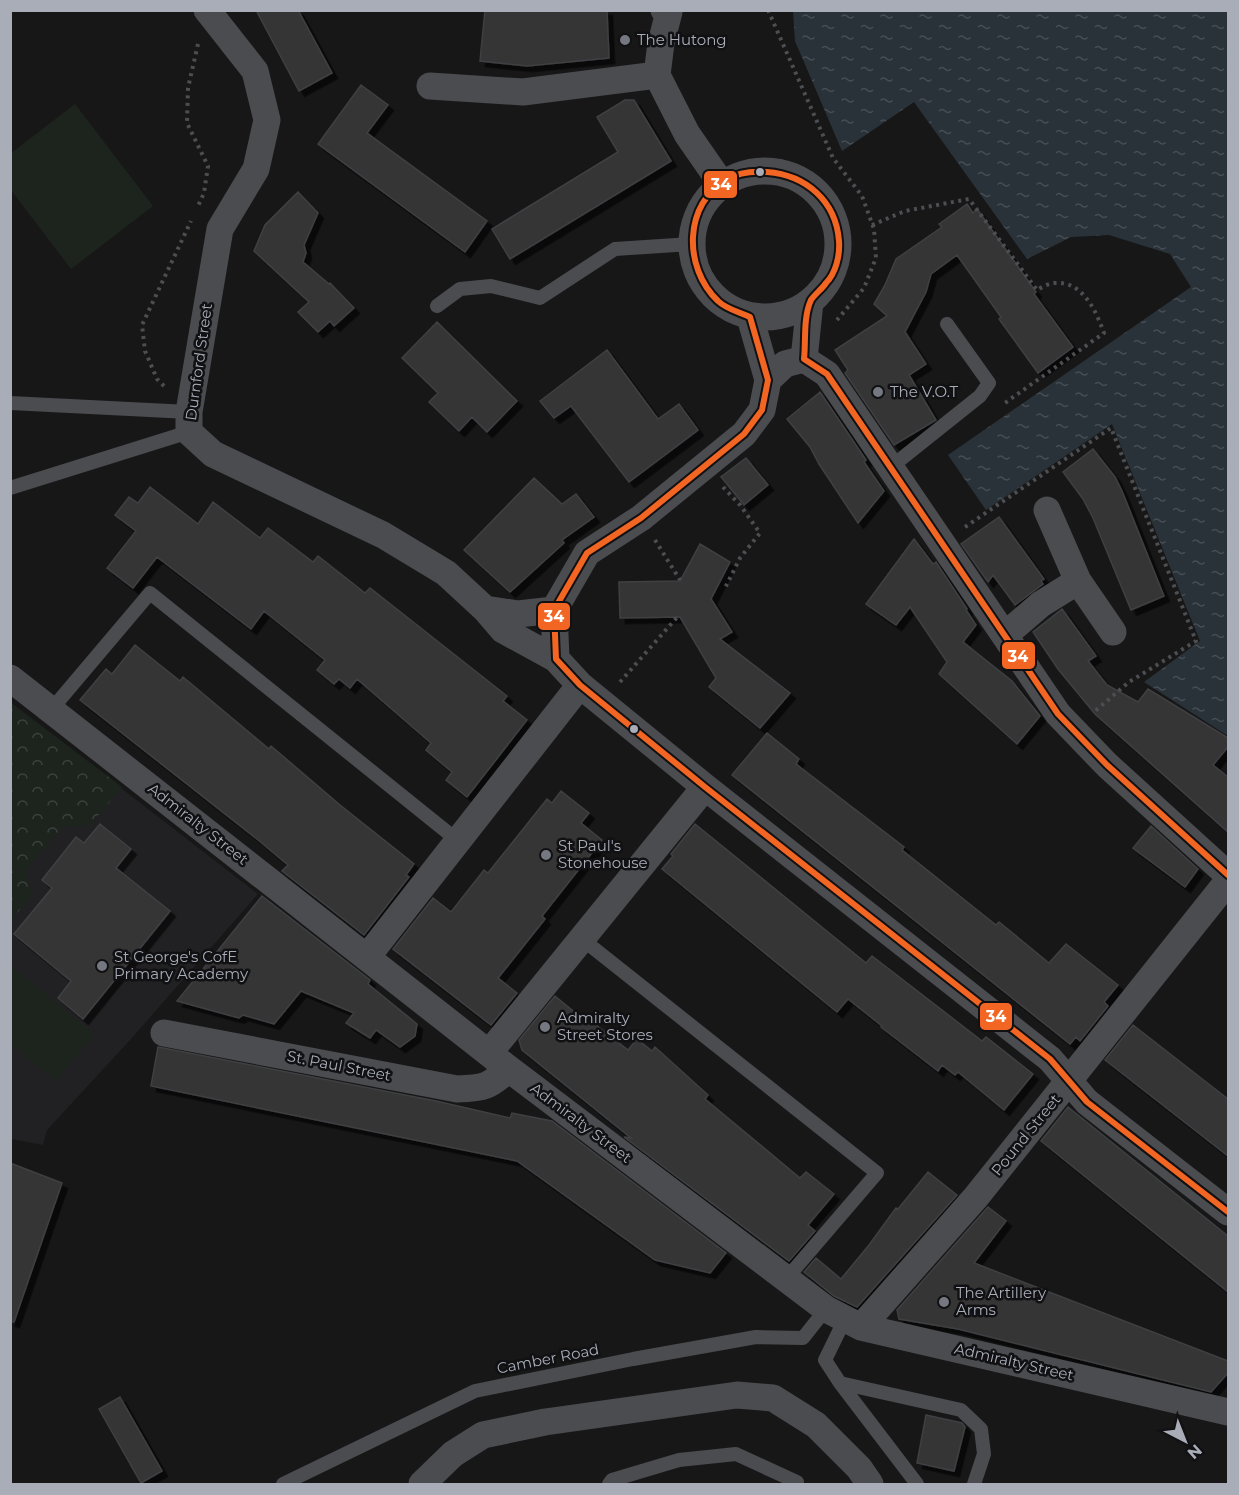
<svg xmlns="http://www.w3.org/2000/svg" width="1239" height="1495" viewBox="0 0 1239 1495" font-family="Montserrat,sans-serif">
	<style>
		.built { fill: #212123 }
		.grass { fill: #1d241e }
		.park { fill: url(#park-crowns) }
		.water { fill: url(#water-ripples) }
		.building { fill: #353536; stroke: #3f4043; stroke-width: 1.5; filter: url(#shadow) }
		.lines { fill: none; stroke-linecap: round; stroke-linejoin: round }
		.path { stroke: #4d4e52; stroke-width: 4; stroke-dasharray: 3 4.5; stroke-linecap: butt }
		.lane { stroke: #4b4c50; stroke-width: 14 }
		.street { stroke: #4b4c50; stroke-width: 27 }
		.bus-1-casing { stroke: #111113; stroke-width: 10 }
		.bus-1 { stroke: #f26522; stroke-width: 6 }
		.poi-dot { fill: #757880; stroke: #111113; stroke-width: 2 }
		.bus-dot { fill: #a8adb8; stroke: #111113; stroke-width: 2 }
		.labels { text-anchor: middle; stroke-width: 5; stroke-linejoin: round; paint-order: stroke }
		.poi-label { font-size: 15px; fill: #a8adb8; stroke: #111113; text-anchor: start }
		.street-label { font-size: 15px; fill: #a8adb8; stroke: #111113 }
		.line-badge { stroke: #111113; stroke-width: 2 }
		.badge-label { font-size: 16px; text-anchor: middle; font-weight: bold; fill: #fff }
	</style>
	<defs>
		<pattern id="park-crowns" width="20" height="18" patternUnits="userSpaceOnUse" patternTransform="scale(1.5)"><rect width="20" height="18" fill="#1d241e"/><path d="M2 6a3 3 0 1 1 6 0M12 15a3 3 0 1 1 6 0" fill="none" stroke="#3b413d"/></pattern>
		<pattern id="water-ripples" width="26" height="14" patternUnits="userSpaceOnUse" patternTransform="scale(1.5)"><rect width="26" height="14" fill="#2a3239"/><path d="M2 4q2-2 4 0t4 0M15 11q2-2 4 0t4 0" fill="none" stroke="#464d54"/></pattern>
		<filter id="shadow"><feDropShadow dx="5.5" dy="5.5" stdDeviation="0" flood-color="#0009"/></filter>
	</defs>
	<rect width="100%" height="100%" fill="#171717"/>
	<!-- built -->
	<path class="built" d="M 10,702 L 258,894 L 131,1039 L 47,1130 L 43,1145 L 11,1139 Z"/>
	<!-- grass -->
	<path class="grass" d="M 75,104 L 153,206 L 71,269 L 11,190 L 10,154 Z
		M 10,965 L 95,1034 L 56,1081 L 11,1044 Z"/>
	<!-- park -->
	<path class="park" d="M 10,702 L 122,787 L 90,825 L 62,828 L 26,870 L 32,894 L 11,921 Z"/>
	<!-- water -->
	<path class="water" d="M 793,11 L 1228,11 L 1228,736 L 1144,682 L 1200,641 L 1112,424 L 986,510 L 948,455 L 1191,287 L 1170,254 L 1109,235 L 1071,237 L 1027,259 L 914,102 L 842,151 L 795,41 Z"/>
	<!-- building -->
	<path class="building" d="M 256,10 L 298,10 L 332,73 L 299,91 Z
		M 485,10 L 607,10 L 609,58 L 527,66 L 480,61 Z
		M 361,85 L 388,105 L 367,133 L 487,221 L 465,252 L 318,144 Z
		M 625,100 L 634,100 L 671,161 L 510,259 L 492,229 L 618,152 L 597,117 Z
		M 298,192 L 318,213 L 304,245 L 306,253 L 303,262 L 329,284 L 330,283 L 354,308 L 334,326 L 330,321 L 318,332 L 298,312 L 309,302 L 254,251 L 265,225 Z
		M 967,204 L 973,213 L 977,209 L 1036,292 L 1034,294 L 1073,347 L 1038,373 L 999,319 L 1001,317 L 957,255 L 931,274 L 926,292 L 905,332 L 926,364 L 909,375 L 936,420 L 894,445 L 845,373 L 848,370 L 835,350 L 887,316 L 874,304 L 885,285 L 896,259 L 942,227 L 939,224 Z
		M 437,322 L 517,401 L 487,432 L 472,417 L 459,431 L 429,402 L 438,393 L 402,358 Z
		M 607,350 L 658,419 L 679,404 L 698,430 L 629,482 L 571,406 L 554,418 L 540,401 Z
		M 820,392 L 866,460 L 864,462 L 884,491 L 858,523 L 819,464 L 810,447 L 787,419 Z
		M 1093,449 L 1115,477 L 1122,491 L 1164,596 L 1131,610 L 1093,518 L 1083,499 L 1063,472 Z
		M 746,458 L 768,485 L 744,505 L 721,477 Z
		M 534,478 L 562,504 L 576,494 L 594,517 L 562,540 L 564,543 L 510,592 L 464,550 Z
		M 150,487 L 198,524 L 213,502 L 260,538 L 268,528 L 313,562 L 318,556 L 365,593 L 370,588 L 507,696 L 503,701 L 527,720 L 467,797 L 446,780 L 452,772 L 426,750 L 431,743 L 357,679 L 350,688 L 339,679 L 334,684 L 317,670 L 325,660 L 264,611 L 251,629 L 157,557 L 133,588 L 107,568 L 136,531 L 115,515 L 129,497 L 138,503 Z
		M 999,517 L 1044,579 L 1041,581 L 1043,584 L 1015,605 L 993,575 L 988,582 L 961,544 Z
		M 914,539 L 933,564 L 936,562 L 967,609 L 966,610 L 976,625 L 963,642 L 1012,681 L 1040,716 L 1017,744 L 939,674 L 947,662 L 910,607 L 896,625 L 866,604 Z
		M 700,544 L 730,562 L 711,599 L 732,632 L 720,639 L 790,693 L 760,728 L 709,687 L 716,678 L 680,617 L 620,618 L 619,582 L 680,581 Z
		M 1062,609 L 1096,656 L 1088,661 L 1107,685 L 1138,702 L 1148,689 L 1228,738 L 1228,747 L 1213,765 L 1228,777 L 1228,832 L 1095,714 L 1058,669 L 1033,632 Z
		M 135,645 L 180,681 L 183,677 L 269,749 L 271,746 L 340,805 L 414,864 L 406,875 L 409,877 L 364,935 L 282,871 L 288,865 L 257,839 L 80,700 L 106,669 L 112,674 Z
		M 767,733 L 799,759 L 796,764 L 904,847 L 902,850 L 996,925 L 999,922 L 1049,963 L 1066,944 L 1118,985 L 1104,1002 L 1108,1006 L 1080,1041 L 1076,1037 L 1070,1044 L 732,775 Z
		M 561,791 L 589,813 L 581,823 L 602,840 L 542,916 L 545,919 L 498,978 L 517,993 L 491,1025 L 393,949 L 433,898 L 451,912 L 484,870 L 488,873 L 547,799 L 552,803 Z
		M 100,824 L 131,849 L 116,868 L 170,911 L 83,1019 L 58,998 L 71,981 L 14,934 L 52,888 L 42,880 L 76,837 L 84,843 Z
		M 695,824 L 866,963 L 872,956 L 982,1041 L 986,1037 L 1033,1074 L 1004,1110 L 958,1072 L 955,1075 L 942,1065 L 938,1071 L 881,1027 L 882,1026 L 848,999 L 837,1012 L 662,869 L 673,856 L 671,854 Z
		M 1151,826 L 1198,869 L 1185,887 L 1133,848 Z
		M 262,896 L 370,980 L 368,984 L 417,1024 L 415,1036 L 400,1047 L 376,1030 L 370,1038 L 346,1023 L 354,1013 L 301,991 L 274,1024 L 243,1015 L 239,1018 L 177,1001 Z
		M 555,996 L 584,1020 L 586,1017 L 628,1050 L 637,1039 L 652,1051 L 655,1047 L 708,1095 L 705,1099 L 800,1178 L 806,1172 L 834,1194 L 808,1225 L 815,1231 L 789,1261 L 624,1137 L 631,1138 L 522,1050 L 519,1040 Z
		M 1133,1025 L 1228,1099 L 1228,1156 L 1105,1060 Z
		M 158,1047 L 436,1101 L 510,1118 L 512,1113 L 552,1121 L 726,1253 L 710,1273 L 655,1260 L 517,1161 L 151,1086 Z
		M 1068,1107 L 1228,1236 L 1228,1292 L 1041,1141 Z
		M 10,1163 L 62,1183 L 14,1322 L 10,1321 Z
		M 928,1172 L 957,1195 L 857,1307 L 834,1296 L 804,1272 L 816,1258 L 841,1279 L 869,1245 L 896,1208 L 898,1209 Z
		M 988,1207 L 1006,1221 L 974,1263 L 1228,1361 L 1228,1373 L 1211,1392 L 958,1329 L 899,1319 L 897,1310 Z
		M 120,1397 L 162,1471 L 141,1483 L 99,1409 Z
		M 926,1415 L 962,1423 L 965,1427 L 954,1471 L 917,1463 Z"/>
	<g class="lines">
		<!-- path -->
		<path class="path" d="M 768,10 L 833,158 L 862,196 L 874,229 L 876,258 L 864,288 L 837,320
			M 198,44 L 188,88 L 187,123 L 208,166 L 204,193 L 198,206
			M 872,225 L 905,211 L 969,199 L 1037,290 C 1042,287 1049,283 1055,283 C 1083,281 1096,311 1104,333 L 1002,405
			M 164,386 L 157,379 L 145,351 L 142,325 L 191,221
			M 723,487 L 740,505 L 760,533 L 740,558 L 725,588
			M 965,527 L 1111,428 L 1196,641 L 1129,682 L 1094,712
			M 655,540 L 680,580
			M 620,682 L 679,615"/>
		<!-- lane -->
		<path class="lane" d="M 437,306 L 460,289 L 491,286 L 540,298 L 615,249 L 691,244
			M 10,403 L 189,412
			M 891,467 L 980,396 L 989,383 L 947,324
			M 10,488 L 189,432
			M 51,710 L 150,593 L 457,840
			M 582,939 L 877,1173 L 786,1279
			M 845,1319 L 825,1360 L 840,1383 L 917,1484
			M 840,1383 L 961,1410 L 981,1429 L 984,1454 L 974,1484
			M 283,1484 L 475,1391 L 633,1359 L 756,1337 L 803,1338 L 826,1309
			M 609,1484 L 612,1480 L 679,1460 L 736,1454 L 797,1482 L 796,1484"/>
		<!-- street -->
		<path class="street" d="M 207,10 L 255,71 L 267,120 L 256,169 L 220,229 L 189,412 L 189,432 L 213,454 L 383,535 L 446,573 L 485,609 L 503,630 L 556,659 L 580,685 L 705,787 L 1050,1059 L 1087,1102 L 1228,1212
			M 664,10 L 669,12 L 661,43 L 657,75 L 687,134 L 721,183
			M 430,86 L 523,92 L 657,75
			M692 244a73 73 0 1 1 146 0a73 73 0 1 1-146 0Z
			M 750,317 L 768,380
			M 804,359 L 827,374 L 1058,714 L 1107,765 L 1228,875
			M 804,359 L 810,302
			M 1047,510 L 1078,581
			M 485,609 L 518,614 L 554,610
			M 1005,635 L 1041,604 L 1078,581 L 1113,632
			M 556,659 L 554,610 L 587,553 L 641,518 L 744,434 L 762,410 L 768,380 L 785,364 L 804,359
			M 10,678 L 509,1069 L 826,1309 L 861,1327 L 1228,1412
			M 367,957 L 580,685
			M 164,1033 L 457,1089 C 485,1088 488,1087 509,1069
			M 489,1053 L 705,787
			M 861,1327 L 976,1197 L 1228,881
			M 422,1484 L 453,1454 L 483,1435 L 545,1422 L 737,1395 L 773,1398 L 816,1425 L 859,1468 L 870,1484"/>
		<!-- bus-1 casing -->
		<g class="bus-1-casing">
			<path id="bus-1" d="M 1228,875 L 1107,765 L 1058,714 L 827,374 L 804,359 C 806,341 803,317 811,300 C 815,294 822,289 826,283 C 836,273 840,255 839,241 C 836,201 806,175 767,172 C 754,171 739,172 728,179 C 683,203 683,268 718,301 C 726,309 739,312 750,317 L 768,380 L 762,410 L 744,434 L 641,518 L 587,553 L 554,610 L 556,659 L 580,685 L 705,787 L 1050,1059 L 1087,1102 L 1228,1212"/>
		</g>
		<!-- bus-1 -->
		<use href="#bus-1" class="bus-1"/>
	</g>
	<!-- markers -->
	<g class="poi-dot">
		<circle cx="625" cy="40" r="6"/>
		<circle cx="878" cy="392" r="6"/>
		<circle cx="546" cy="855" r="6"/>
		<circle cx="102" cy="966" r="6"/>
		<circle cx="545" cy="1027" r="6"/>
		<circle cx="944" cy="1302" r="6"/>
	</g>
	<g class="bus-dot">
		<circle cx="760" cy="172" r="5"/>
		<circle cx="634" cy="729" r="5"/>
	</g>
	<g class="labels">
		<!-- poi labels -->
		<g class="poi-label">
			<text x="637" y="45">The Hutong</text>
			<text x="890" y="397">The V.O.T</text>
			<text x="558" y="851">St Paul's<tspan x="558" dy="17">Stonehouse</tspan></text>
			<text x="114" y="962">St George's CofE<tspan x="114" dy="17">Primary Academy</tspan></text>
			<text x="557" y="1023">Admiralty<tspan x="557" dy="17">Street Stores</tspan></text>
			<text x="956" y="1298">The Artillery<tspan x="956" dy="17">Arms</tspan></text>
		</g>
		<!-- street labels -->
		<g class="street-label">
			<text transform="translate(199 362) rotate(-82)" y="5">Durnford Street</text>
			<text transform="translate(198 824) rotate(38)" y="5">Admiralty Street</text>
			<text transform="translate(339 1066) rotate(11)" y="5">St. Paul Street</text>
			<text transform="translate(581 1123) rotate(37)" y="5">Admiralty Street</text>
			<text transform="translate(1026 1135) rotate(-51)" y="5">Pound Street</text>
			<text transform="translate(548 1359) rotate(-11)" y="5">Camber Road</text>
			<text transform="translate(1014 1362) rotate(13)" y="5">Admiralty Street</text>
		</g>
	</g>
	<g class="line-badge">
		<rect x="703" y="170" width="35" height="29" rx="6" fill="#f26522"/>
		<rect x="537" y="602" width="34" height="29" rx="6" fill="#f26522"/>
		<rect x="1001" y="641" width="35" height="29" rx="6" fill="#f26522"/>
		<rect x="979" y="1002" width="34" height="29" rx="6" fill="#f26522"/>
	</g>
	<g class="badge-label">
		<text x="721" y="190">34</text>
		<text x="554" y="622">34</text>
		<text x="1018" y="662">34</text>
		<text x="996" y="1022">34</text>
	</g>
	<!-- border -->
	<rect width="1239" height="1495" fill="none" stroke="#a8adb8" stroke-width="24"/>
	<!-- north arrow -->
	<g transform="translate(1185 1441) rotate(138)" stroke="#111113" stroke-width="4.5" paint-order="stroke">
	<path d="M0-4.5L10 22L0 15L-10 22Z" fill="#a8adb8"/>
	<text y="-9" font-size="16" font-weight="bold" text-anchor="middle" fill="#a8adb8">N</text>
	</g>
</svg>
